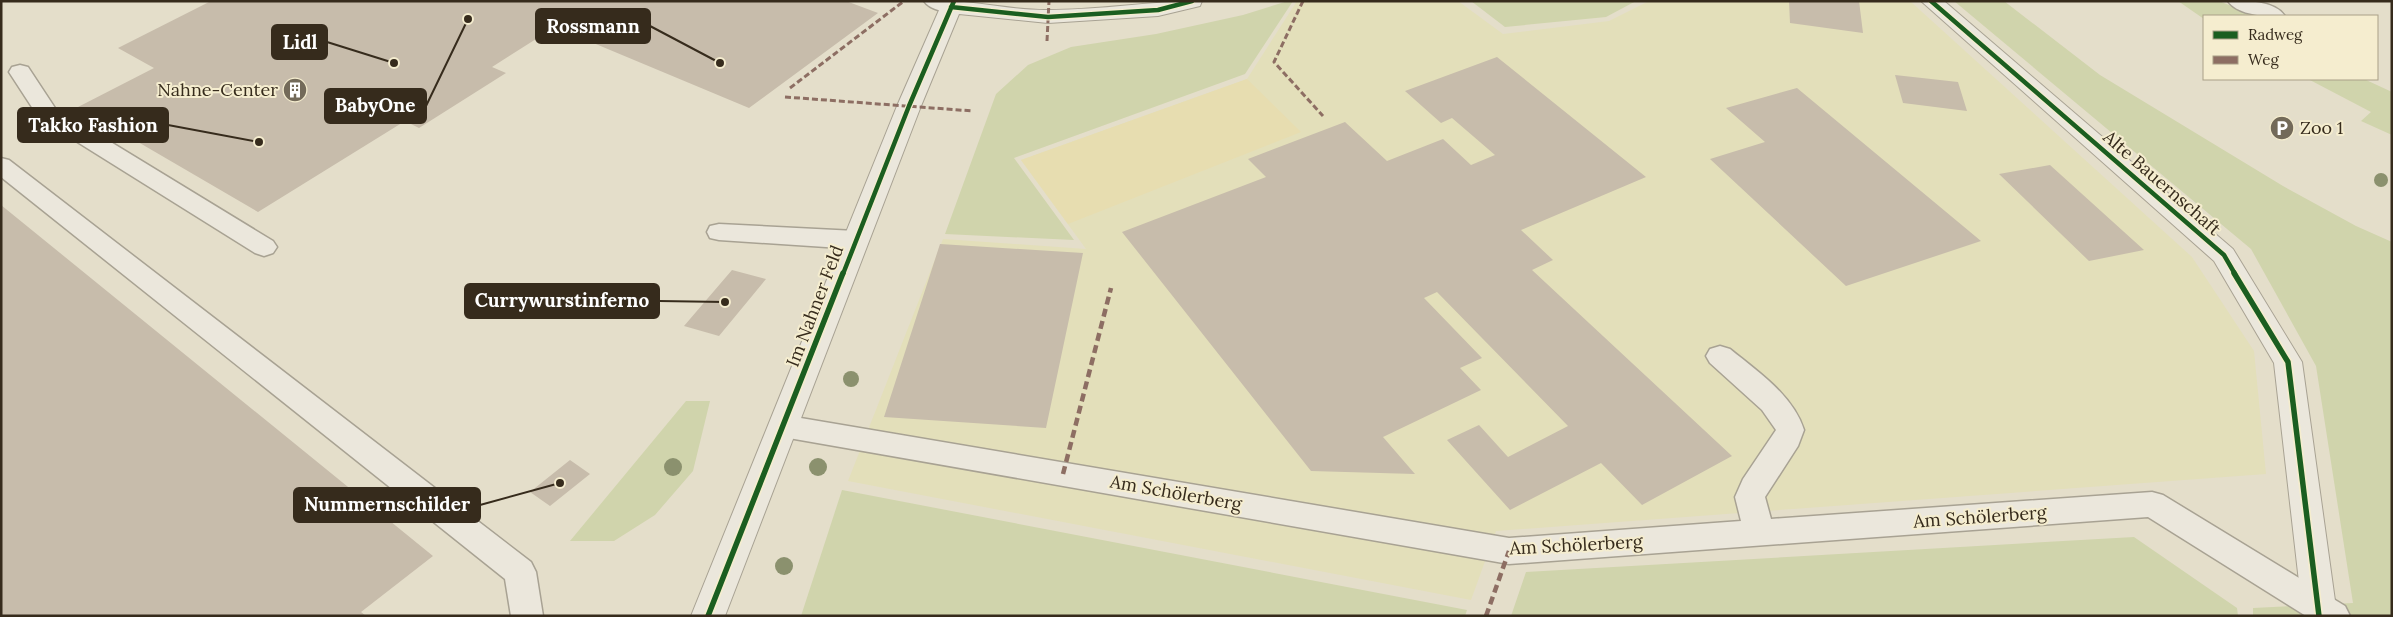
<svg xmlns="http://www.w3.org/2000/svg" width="2393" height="617" viewBox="0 0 2393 617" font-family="Lora,serif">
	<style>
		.farmland { fill: #e3dfba }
		.green { fill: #d0d4ac }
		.sand { fill: #e7ddb0 }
		.building { fill: #c7bcab }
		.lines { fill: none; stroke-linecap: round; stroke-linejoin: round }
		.service-casing { stroke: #a8a293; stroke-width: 3 }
		.minor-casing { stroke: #a8a293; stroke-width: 2 }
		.service { fill: #ebe7dc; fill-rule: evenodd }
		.minor { fill: #ebe7dc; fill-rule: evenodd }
		.quiet-far1 { stroke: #8d6e63; stroke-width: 3; stroke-dasharray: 6 3; stroke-linecap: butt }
		.quiet { stroke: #8d6e63; stroke-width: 4.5; stroke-dasharray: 8 4.5; stroke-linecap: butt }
		.cycleway-far1-casing { stroke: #f5edcf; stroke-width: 7 }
		.cycleway-casing { stroke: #f5edcf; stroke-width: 9 }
		.cycleway-far1 { stroke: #1b5e20; stroke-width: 4.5 }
		.cycleway { stroke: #1b5e20; stroke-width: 5.5 }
		.tree { fill: #8b916e }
		.labels { text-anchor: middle; stroke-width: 4; stroke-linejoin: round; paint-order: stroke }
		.poi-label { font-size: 18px; fill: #362b1c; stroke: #f5edcf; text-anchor: end }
		.street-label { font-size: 18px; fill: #362b1c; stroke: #f5edcf }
		.leader { fill: none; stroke: #362b1c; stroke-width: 2 }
		.callout-dot { fill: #362b1c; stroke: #f5edcf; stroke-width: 2 }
		.callout { fill: #362b1c; stroke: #362b1c; stroke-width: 2 }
		.callout-label { font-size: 19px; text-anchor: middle; font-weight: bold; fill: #fff }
	</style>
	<rect width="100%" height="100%" fill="#e4deca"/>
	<!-- farmland -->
	<path class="farmland" d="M 1297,1 L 1458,1 L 1503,34 L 1609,21 L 1649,1 L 1910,1 L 2192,257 L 2254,351 L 2266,474 L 1496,531 L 1471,600 L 848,481 L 943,239 L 1086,249 L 1021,160 L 1247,79 Z"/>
	<!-- green -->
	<path class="green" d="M 1288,1 L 1293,1 L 1245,74 L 1014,158 L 1074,240 L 945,234 L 996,94 L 1028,65 L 1071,47 L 1156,34 L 1243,15 Z
		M 1471,1 L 1636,1 L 1606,17 L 1505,27 Z
		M 1954,1 L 2004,1 L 2100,75 L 2283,186 L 2356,226 L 2392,242 L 2392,616 L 2253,616 L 2253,608 L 2353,603 L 2316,366 L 2251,249 Z
		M 2178,1 L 2219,1 L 2256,16 L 2204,16 L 2204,19 Z
		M 2308,79 L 2364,79 L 2392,92 L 2392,135 L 2361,121 L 2371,112 Z
		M 686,401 L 710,401 L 693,471 L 655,515 L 614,541 L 570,541 Z
		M 842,490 L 1467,610 L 1465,616 L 801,616 Z
		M 2134,537 L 2237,608 L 2238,616 L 1511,616 L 1526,572 Z"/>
	<!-- sand -->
	<path class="sand" d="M 1247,79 L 1301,132 L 1068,224 L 1021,160 Z"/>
	<!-- building -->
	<path class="building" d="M 211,1 L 846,1 L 878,13 L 749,108 L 555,27 L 492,67 L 506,73 L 419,128 L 405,121 L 258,212 L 78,107 L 154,68 L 118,48 Z
		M 1789,1 L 1859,1 L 1863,33 L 1790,23 Z
		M 1497,57 L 1646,177 L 1521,230 L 1553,260 L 1532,270 L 1732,456 L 1642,505 L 1601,463 L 1510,510 L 1447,440 L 1479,425 L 1508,457 L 1568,426 L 1437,292 L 1424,298 L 1482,358 L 1460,368 L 1481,390 L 1383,437 L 1415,474 L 1311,471 L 1122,232 L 1266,177 L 1248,159 L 1345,122 L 1387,161 L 1443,139 L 1471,165 L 1495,155 L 1452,118 L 1441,123 L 1405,91 Z
		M 1895,75 L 1958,82 L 1967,111 L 1903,103 Z
		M 1797,88 L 1981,241 L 1846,286 L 1710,159 L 1765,142 L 1726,108 Z
		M 2050,165 L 2144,250 L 2089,261 L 1999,174 Z
		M 1,205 L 433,556 L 361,612 L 366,616 L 1,616 Z
		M 940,244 L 1083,253 L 1046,428 L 884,417 Z
		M 732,270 L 766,279 L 719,336 L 684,326 Z
		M 570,460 L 590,474 L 550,506 L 530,492 Z"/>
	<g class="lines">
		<!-- service casing -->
		<g class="service-casing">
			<path id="service" d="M 924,1 L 954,1 L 961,7 L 958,11 C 948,14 930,10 924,1 Z
				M 2228,1 C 2246,1 2274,0 2285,16 C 2269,17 2238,16 2228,1 Z
				M 20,65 L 28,67 L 55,108 L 273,241 L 277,247 L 273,253 L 264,256 L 255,253 L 39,118 L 9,72 L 12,67 Z
				M 1,158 L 9,160 L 531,562 L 536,572 L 543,616 L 511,616 L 505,579 L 1,177 Z
				M 719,224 L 856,231 L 865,234 L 868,240 L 865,246 L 856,249 L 719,240 L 710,238 L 707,232 L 710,226 Z
				M 1720,346 L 1730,349 C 1757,371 1793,395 1804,430 L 1798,446 L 1765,497 L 1771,519 L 2152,492 L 2163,495 L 2345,606 L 2350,616 L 2306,616 L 2148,517 L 1509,564 L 783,437 L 773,434 L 769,426 L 773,418 L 783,415 L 1509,538 L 1741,521 L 1735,497 L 1743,479 L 1776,430 L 1762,410 L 1710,363 L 1706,356 L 1710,349 Z"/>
		</g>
		<!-- minor casing -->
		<g class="minor-casing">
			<path id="minor" d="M 943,1 C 978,1 1014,11 1049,10 C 1101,10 1151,1 1202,1 L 1200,6 L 1158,16 L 1048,23 L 959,14 L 921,106 L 725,616 L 691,616 L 897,106 Z
				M 1921,1 L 1944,1 L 2233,249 L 2302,362 L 2336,608 L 2332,616 L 2306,616 L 2302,608 L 2274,363 L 2214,261 Z"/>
		</g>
		<!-- service -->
		<use href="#service" class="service"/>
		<!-- minor -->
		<use href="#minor" class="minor"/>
		<!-- quiet-far1 -->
		<path class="quiet-far1" d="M 1303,1 L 1274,62 L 1323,116
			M 1047,41 L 1049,1
			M 790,88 L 904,1
			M 785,97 L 973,111"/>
		<!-- quiet -->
		<path class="quiet" d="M 1063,474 L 1111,288
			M 1486,616 L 1509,551"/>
		<!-- cycleway-far1 casing -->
		<g class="cycleway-far1-casing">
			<path id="cycleway-far1" d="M 1931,1 L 2224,255 L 2235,274
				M 951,7 L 1048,17 L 1158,10 L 1192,1
				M 843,274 L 909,106 L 954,1"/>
		</g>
		<!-- cycleway casing -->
		<g class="cycleway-casing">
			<path id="cycleway" d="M 2234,273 L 2288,362 L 2319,616
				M 708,616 L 843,273"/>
		</g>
		<!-- cycleway-far1 -->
		<use href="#cycleway-far1" class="cycleway-far1"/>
		<!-- cycleway -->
		<use href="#cycleway" class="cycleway"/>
	</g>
	<!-- trees -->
	<g class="tree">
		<circle cx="2381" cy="180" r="7"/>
		<circle cx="851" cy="379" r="8"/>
		<circle cx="673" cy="467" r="9"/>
		<circle cx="818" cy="467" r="9"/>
		<circle cx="784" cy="566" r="9"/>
	</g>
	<!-- icons -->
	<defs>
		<g id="building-disc" transform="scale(1.25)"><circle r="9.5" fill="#736a59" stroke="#f5edcf"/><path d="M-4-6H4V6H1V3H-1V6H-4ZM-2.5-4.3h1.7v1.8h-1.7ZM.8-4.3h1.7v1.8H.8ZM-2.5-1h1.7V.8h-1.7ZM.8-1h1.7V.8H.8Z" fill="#fff"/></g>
		<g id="parking-disc" transform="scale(1.25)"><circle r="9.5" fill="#736a59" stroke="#f5edcf"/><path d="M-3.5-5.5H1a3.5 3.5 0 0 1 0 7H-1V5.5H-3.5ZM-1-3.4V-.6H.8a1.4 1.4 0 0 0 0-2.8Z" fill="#fff"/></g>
	</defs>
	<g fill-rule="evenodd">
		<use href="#building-disc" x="295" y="90"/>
		<use href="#parking-disc" x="2282" y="128"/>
	</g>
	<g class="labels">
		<!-- poi labels -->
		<g class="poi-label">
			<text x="278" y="96">Nahne-Center</text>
			<text x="2300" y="134" text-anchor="start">Zoo 1</text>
		</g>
		<!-- street labels -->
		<g class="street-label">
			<text transform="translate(2162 183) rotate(41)" y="6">Alte Bauernschaft</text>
			<text transform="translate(815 306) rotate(-69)" y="6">Im Nahner Feld</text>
			<text transform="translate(1176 493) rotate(10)" y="6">Am Schölerberg</text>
			<text transform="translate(1980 517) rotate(-4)" y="6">Am Schölerberg</text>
			<text transform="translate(1576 545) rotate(-3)" y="6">Am Schölerberg</text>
		</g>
	</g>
	<!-- callouts -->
	<path class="leader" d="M720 63L650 26M394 63L327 42M468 19L426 106M259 142L168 125M725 302L659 301M560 483L480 505"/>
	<g class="callout-dot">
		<circle cx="720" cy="63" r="5"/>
		<circle cx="394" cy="63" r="5"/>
		<circle cx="468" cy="19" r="5"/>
		<circle cx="259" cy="142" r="5"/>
		<circle cx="725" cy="302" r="5"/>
		<circle cx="560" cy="483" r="5"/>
	</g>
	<g class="callout">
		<rect x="536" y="9" width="114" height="34" rx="5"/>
		<rect x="272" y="25" width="55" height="34" rx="5"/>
		<rect x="325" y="89" width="101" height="34" rx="5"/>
		<rect x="18" y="108" width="150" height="34" rx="5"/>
		<rect x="465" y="284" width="194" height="34" rx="5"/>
		<rect x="294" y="488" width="186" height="34" rx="5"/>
	</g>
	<g class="callout-label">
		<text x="593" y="33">Rossmann</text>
		<text x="300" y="49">Lidl</text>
		<text x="375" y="112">BabyOne</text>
		<text x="93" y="132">Takko Fashion</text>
		<text x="562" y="307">Currywurstinferno</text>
		<text x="387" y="511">Nummernschilder</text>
	</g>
	<!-- border -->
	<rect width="2393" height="617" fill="none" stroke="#362b1c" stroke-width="5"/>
	<!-- legend -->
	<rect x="2203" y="15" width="175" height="65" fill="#f5edcf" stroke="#a99f87"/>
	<rect x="2213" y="31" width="25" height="8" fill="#1b5e20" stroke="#a99f87"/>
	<text x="2248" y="40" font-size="15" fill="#362b1c">Radweg</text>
	<rect x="2213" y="56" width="25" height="8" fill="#8d6e63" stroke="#a99f87"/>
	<text x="2248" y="65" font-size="15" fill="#362b1c">Weg</text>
</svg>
